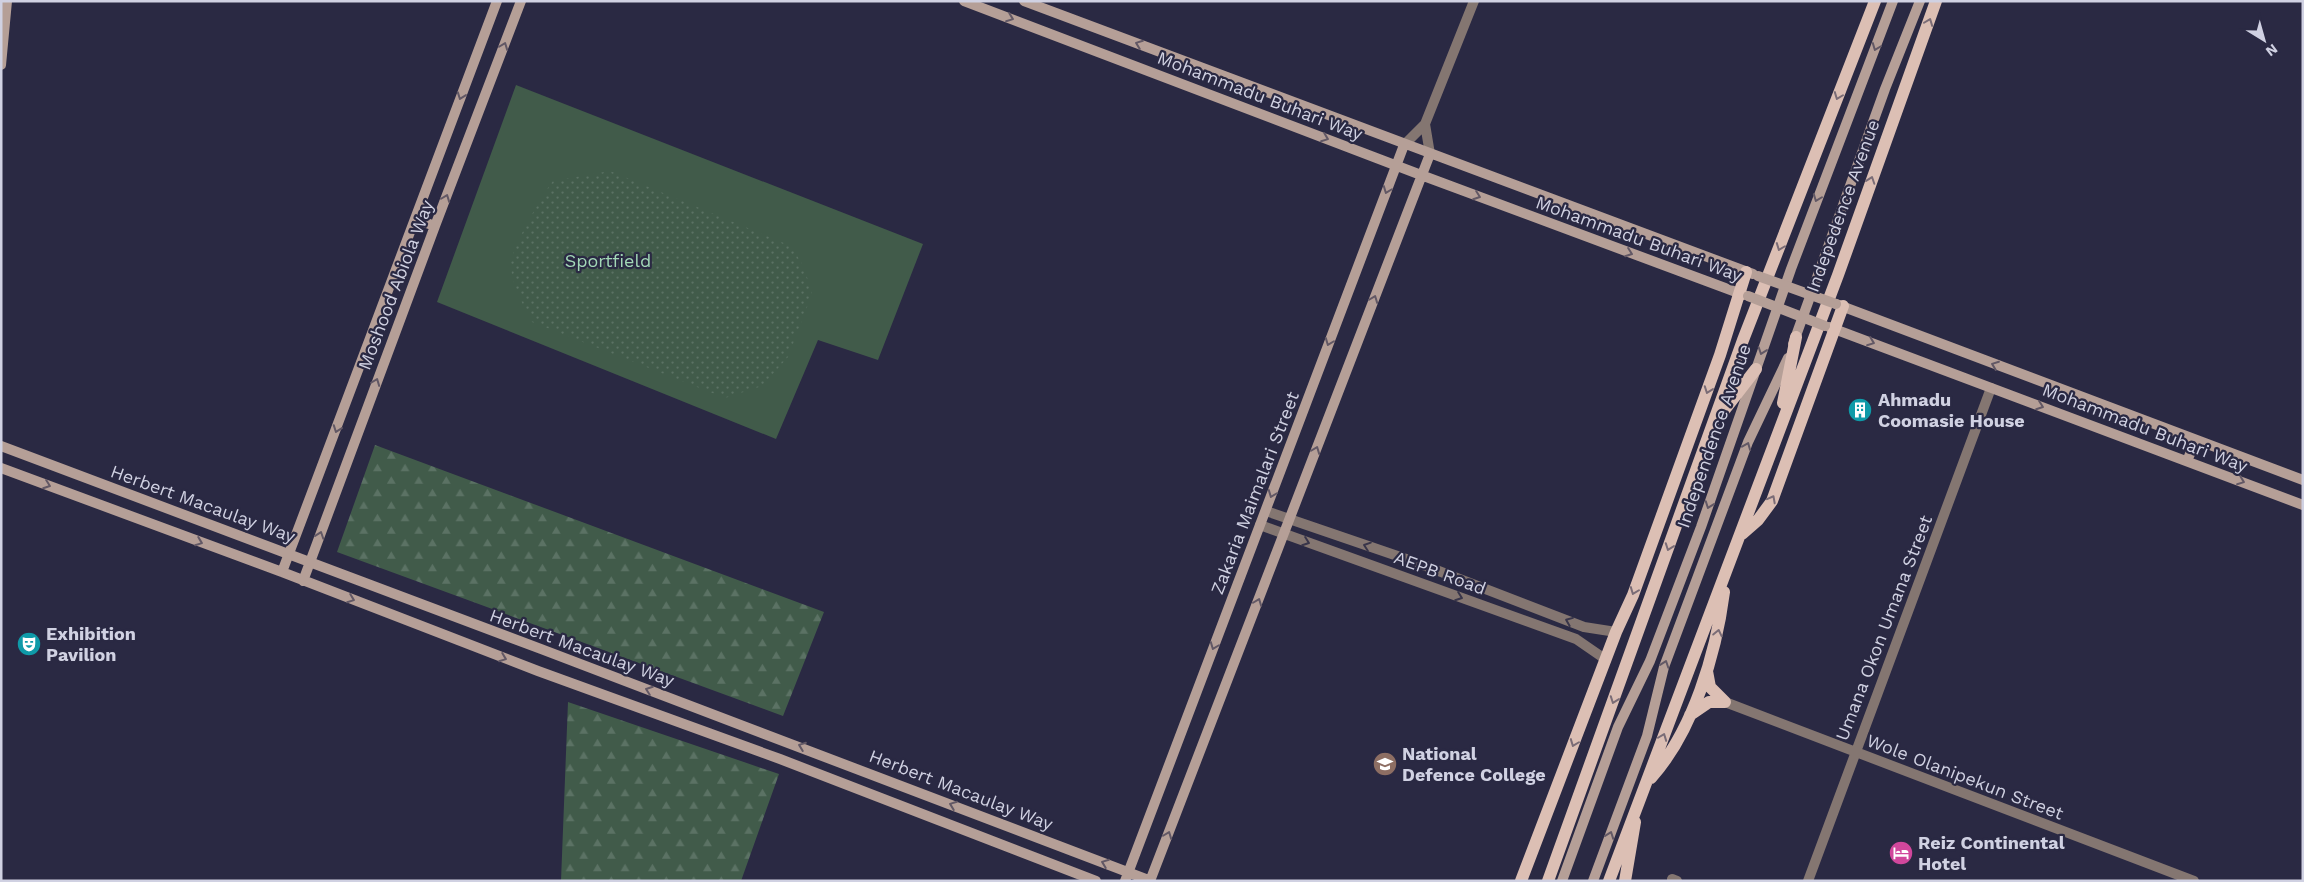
<svg xmlns="http://www.w3.org/2000/svg" width="2304" height="882" viewBox="0 0 2304 882" font-family="'Work Sans',sans-serif">
	<style>
		.green { fill: #415b4a }
		.forest { fill: url(#forest-firs) }
		.park { fill: url(#park-dots) }
		.lines { fill: none; stroke-linecap: round; stroke-linejoin: round }
		.street { stroke: #847671; stroke-width: 10 }
		.secondary { stroke: #b59f97; stroke-width: 10 }
		.primary { stroke: #dcbfb4; stroke-width: 12 }
		.secondary-bridge { stroke: #b59f97; stroke-width: 10 }
		.oneway { stroke: #625865 }
		.oneway2 { stroke: #7a6c76 }
		.oneway3 { stroke: #38354a }
		.labels { text-anchor: middle; stroke-width: 4.5; stroke-linejoin: round; paint-order: stroke }
		.street-label { font-size: 18px; fill: #d0d1e2; stroke: #2a2943 }
		.park-label { font-size: 18px; fill: #a3d8b7; stroke: #2a2943 }
		.poi-label { font-size: 18px; font-weight: bold; fill: #d0d1e2; stroke: #2a2943; text-anchor: start }
	</style>
	<defs>
		<pattern id="forest-firs" width="22" height="20" patternUnits="userSpaceOnUse" patternTransform="scale(1.25)"><rect width="22" height="20" fill="#415b4a"/><path d="M5 1l3.5 6h-7zM16 11l3.5 6h-7z" fill="#5b7264"/></pattern>
		<pattern id="park-dots" width="8" height="8" patternUnits="userSpaceOnUse" patternTransform="scale(1.25)"><rect width="8" height="8" fill="#415b4a"/><path d="M2 2h.1M6 6h.1" fill="none" stroke="#5b7264" stroke-width="1.8" stroke-linecap="round"/></pattern>
	</defs>
	<rect width="100%" height="100%" fill="#2a2943"/>
	<!-- green -->
	<path class="green" d="M 516,85 L 923,244 L 878,360 L 818,340 L 776,439 L 437,302 Z"/>
	<!-- forest -->
	<path class="forest" d="M 375,445 L 824,612 L 783,716 L 337,552 Z
		M 568,702 L 779,774 L 741,881 L 561,881 Z"/>
	<!-- park -->
	<path class="park" d="M 610,171 L 791,246 L 804,267 L 812,294 L 788,357 L 762,386 L 725,398 L 532,322 C 523,304 511,285 511,264 C 511,249 542,195 553,181 Z"/>
	<g class="lines">
		<!-- street -->
		<path class="street" d="M 1425,124 L 1430,154
			M 1404,145 L 1425,124 L 1474,1
			M 1266,511 L 1418,563 L 1584,627 L 1616,632
			M 1260,525 L 1576,639 L 1605,659
			M 1725,702 L 2194,881
			M 1672,879 L 1677,881
			M 1808,881 L 1991,388"/>
		<!-- secondary -->
		<path class="secondary" d="M 964,1 L 1421,175 L 1744,295
			M 1024,1 L 1753,274
			M 1,65 L 7,1
			M 415,219 L 435,226
			M 1836,304 L 2303,480
			M 1829,327 L 2303,505
			M 1793,344 L 1885,89 L 1920,1
			M 1,446 C 385,590 768,734 1151,881
			M 2187,461 L 2196,440
			M 1,468 L 282,572 L 538,671 L 780,759 L 1096,881
			M 282,572 L 497,1
			M 303,581 L 435,226 L 521,1
			M 1125,881 L 1404,145
			M 1150,881 L 1430,154
			M 1562,881 L 1618,727 L 1650,661 L 1701,527 L 1791,269 L 1893,1
			M 1593,881 L 1647,736 L 1664,667 L 1748,442 L 1788,358"/>
		<!-- primary -->
		<path class="primary" d="M 1783,403 L 1796,337
			M 1722,413 L 1756,369
			M 1742,534 L 1758,520 L 1772,501 L 1843,306
			M 1707,671 L 1710,687 L 1725,702
			M 1690,715 L 1709,702 L 1725,702
			M 1651,778 C 1693,731 1716,654 1724,592
			M 1521,881 L 1616,632 L 1633,595 L 1720,355 L 1746,272
			M 1548,881 L 1743,340 L 1875,1
			M 1609,881 L 1838,275 L 1936,1
			M 1625,881 L 1635,822"/>
		<!-- secondary-bridge -->
		<path class="secondary-bridge" d="M 1758,276 L 1836,304
			M 1748,296 L 1825,326"/>
	</g>
	<!-- one-way arrows -->
	<defs><path id="oneway-chevron" d="M-2-3.5L2.5 0L-2 3.5" fill="none" stroke-width="1.6" stroke-linecap="round" stroke-linejoin="round" transform="scale(1.25)"/></defs>
	<g class="oneway">
		<use href="#oneway-chevron" transform="translate(1010 18) rotate(21)"/>
		<use href="#oneway-chevron" transform="translate(1139 44) rotate(-159)"/>
		<use href="#oneway-chevron" transform="translate(504 46) rotate(-69)"/>
		<use href="#oneway-chevron" transform="translate(1876 47) rotate(111)"/>
		<use href="#oneway-chevron" transform="translate(461 96) rotate(110)"/>
		<use href="#oneway-chevron" transform="translate(1325 138) rotate(21)"/>
		<use href="#oneway-chevron" transform="translate(1387 190) rotate(111)"/>
		<use href="#oneway-chevron" transform="translate(1477 196) rotate(20)"/>
		<use href="#oneway-chevron" transform="translate(446 198) rotate(-69)"/>
		<use href="#oneway-chevron" transform="translate(1817 198) rotate(111)"/>
		<use href="#oneway-chevron" transform="translate(1629 253) rotate(20)"/>
		<use href="#oneway-chevron" transform="translate(1374 299) rotate(-69)"/>
		<use href="#oneway-chevron" transform="translate(1329 342) rotate(111)"/>
		<use href="#oneway-chevron" transform="translate(1871 342) rotate(21)"/>
		<use href="#oneway-chevron" transform="translate(1762 351) rotate(109)"/>
		<use href="#oneway-chevron" transform="translate(1995 365) rotate(-159)"/>
		<use href="#oneway-chevron" transform="translate(376 382) rotate(-69)"/>
		<use href="#oneway-chevron" transform="translate(2040 406) rotate(20)"/>
		<use href="#oneway-chevron" transform="translate(337 429) rotate(110)"/>
		<use href="#oneway-chevron" transform="translate(1747 446) rotate(-68)"/>
		<use href="#oneway-chevron" transform="translate(1316 450) rotate(-69)"/>
		<use href="#oneway-chevron" transform="translate(2241 481) rotate(21)"/>
		<use href="#oneway-chevron" transform="translate(47 485) rotate(20)"/>
		<use href="#oneway-chevron" transform="translate(1272 494) rotate(111)"/>
		<use href="#oneway-chevron" transform="translate(1709 505) rotate(110)"/>
		<use href="#oneway-chevron" transform="translate(320 535) rotate(-71)"/>
		<use href="#oneway-chevron" transform="translate(199 542) rotate(21)"/>
		<use href="#oneway-chevron" transform="translate(351 599) rotate(21)"/>
		<use href="#oneway-chevron" transform="translate(1258 602) rotate(-69)"/>
		<use href="#oneway-chevron" transform="translate(1214 646) rotate(111)"/>
		<use href="#oneway-chevron" transform="translate(503 658) rotate(21)"/>
		<use href="#oneway-chevron" transform="translate(1665 664) rotate(-71)"/>
		<use href="#oneway-chevron" transform="translate(649 690) rotate(-160)"/>
		<use href="#oneway-chevron" transform="translate(802 746) rotate(-159)"/>
		<use href="#oneway-chevron" transform="translate(953 805) rotate(-159)"/>
		<use href="#oneway-chevron" transform="translate(1168 835) rotate(-69)"/>
		<use href="#oneway-chevron" transform="translate(1610 835) rotate(-70)"/>
		<use href="#oneway-chevron" transform="translate(1105 863) rotate(-159)"/>
	</g>
	<g class="oneway2">
		<use href="#oneway-chevron" transform="translate(1929 22) rotate(-69)"/>
		<use href="#oneway-chevron" transform="translate(1838 96) rotate(111)"/>
		<use href="#oneway-chevron" transform="translate(1871 180) rotate(-71)"/>
		<use href="#oneway-chevron" transform="translate(1780 247) rotate(111)"/>
		<use href="#oneway-chevron" transform="translate(1708 390) rotate(110)"/>
		<use href="#oneway-chevron" transform="translate(1772 499) rotate(-62)"/>
		<use href="#oneway-chevron" transform="translate(1669 547) rotate(110)"/>
		<use href="#oneway-chevron" transform="translate(1634 591) rotate(111)"/>
		<use href="#oneway-chevron" transform="translate(1718 633) rotate(-78)"/>
		<use href="#oneway-chevron" transform="translate(1614 700) rotate(110)"/>
		<use href="#oneway-chevron" transform="translate(1663 737) rotate(-69)"/>
		<use href="#oneway-chevron" transform="translate(1574 743) rotate(111)"/>
	</g>
	<g class="oneway3">
		<use href="#oneway-chevron" transform="translate(1306 542) rotate(20)"/>
		<use href="#oneway-chevron" transform="translate(1367 546) rotate(-161)"/>
		<use href="#oneway-chevron" transform="translate(1459 597) rotate(20)"/>
		<use href="#oneway-chevron" transform="translate(1569 621) rotate(-158)"/>
	</g>
	<!-- icons -->
	<defs>
		<g id="building-disc" transform="scale(1.25)"><circle r="9.5" fill="#0f9aa8" stroke="#2a2943"/><path d="M-4-6H4V6H1V3H-1V6H-4ZM-2.5-4.3h1.7v1.8h-1.7ZM.8-4.3h1.7v1.8H.8ZM-2.5-1h1.7V.8h-1.7ZM.8-1h1.7V.8H.8Z" fill="#fff"/></g>
		<g id="theatre-disc" transform="scale(1.25)"><circle r="9.5" fill="#0f9aa8" stroke="#2a2943"/><path d="M-5-5.5Q0-4 5-5.5V0Q5 5 0 6Q-5 5-5 0ZM-3.3-2.5H-1v1.5H-3.3ZM1-2.5H3.3v1.5H1ZM-2.8 1Q0 5.5 2.8 1Z" fill="#fff"/></g>
		<g id="university-disc" transform="scale(1.25)"><circle r="9.5" fill="#8d6e63" stroke="#2a2943"/><path d="M0-5L7-2L0 1L-7-2ZM-4 1L0 2.5L4 1V4Q0 6-4 4Z" fill="#fff"/></g>
		<g id="hotel-disc" transform="scale(1.25)"><circle r="9.5" fill="#d1479c" stroke="#2a2943"/><path d="M-6-4.5h1.5V1H6V5H4.5V3h-9V5H-6ZM-4 0a1.8 1.8 0 1 1 3.6 0ZM.5 0V-2.5h3Q6-2.5 6 0Z" fill="#fff"/></g>
	</defs>
	<g fill-rule="evenodd">
		<use href="#building-disc" x="1860" y="410"/>
		<use href="#theatre-disc" x="29" y="644"/>
		<use href="#university-disc" x="1385" y="764"/>
		<use href="#hotel-disc" x="1901" y="853"/>
	</g>
	<g class="labels">
		<!-- street labels -->
		<g class="street-label">
			<text transform="translate(1260 96) rotate(21)" y="6">Mohammadu Buhari Way</text>
			<text transform="translate(1843 206) rotate(-70)" y="6">Indepedence Avenue</text>
			<text transform="translate(1639 239) rotate(20)" y="6">Mohammadu Buhari Way</text>
			<text transform="translate(396 285) rotate(-69)" y="6">Moshood Abiola Way</text>
			<text transform="translate(2145 428) rotate(21)" y="6">Mohammadu Buhari Way</text>
			<text transform="translate(1714 436) rotate(-71)" y="6">Independence Avenue</text>
			<text transform="translate(1255 493) rotate(-69)" y="6">Zakaria Maimalari Street</text>
			<text transform="translate(203 504) rotate(20)" y="6">Herbert Macaulay Way</text>
			<text transform="translate(1440 573) rotate(20)" y="6">AEPB Road</text>
			<text transform="translate(1884 628) rotate(-69)" y="6">Umana Okon Umana Street</text>
			<text transform="translate(582 648) rotate(20)" y="6">Herbert Macaulay Way</text>
			<text transform="translate(1965 777) rotate(21)" y="6">Wole Olanipekun Street</text>
			<text transform="translate(961 790) rotate(21)" y="6">Herbert Macaulay Way</text>
		</g>
		<!-- park labels -->
		<g class="park-label">
			<text x="608" y="267">Sportfield</text>
		</g>
		<!-- poi labels -->
		<g class="poi-label">
			<text x="1878" y="406">Ahmadu<tspan x="1878" dy="21">Coomasie House</tspan></text>
			<text x="46" y="640">Exhibition<tspan x="46" dy="21">Pavilion</tspan></text>
			<text x="1402" y="760">National<tspan x="1402" dy="21">Defence College</tspan></text>
			<text x="1918" y="849">Reiz Continental<tspan x="1918" dy="21">Hotel</tspan></text>
		</g>
	</g>
	<!-- border -->
	<rect width="2304" height="882" fill="none" stroke="#d0d1e2" stroke-width="5"/>
	<!-- north arrow -->
	<g transform="translate(2264 40) rotate(143)" stroke="#2a2943" stroke-width="4" paint-order="stroke">
	<path d="M0-4L9 19L0 12L-9 19Z" fill="#d0d1e2"/>
	<text y="-8" font-size="14" font-weight="bold" text-anchor="middle" fill="#d0d1e2">N</text>
	</g>
</svg>
